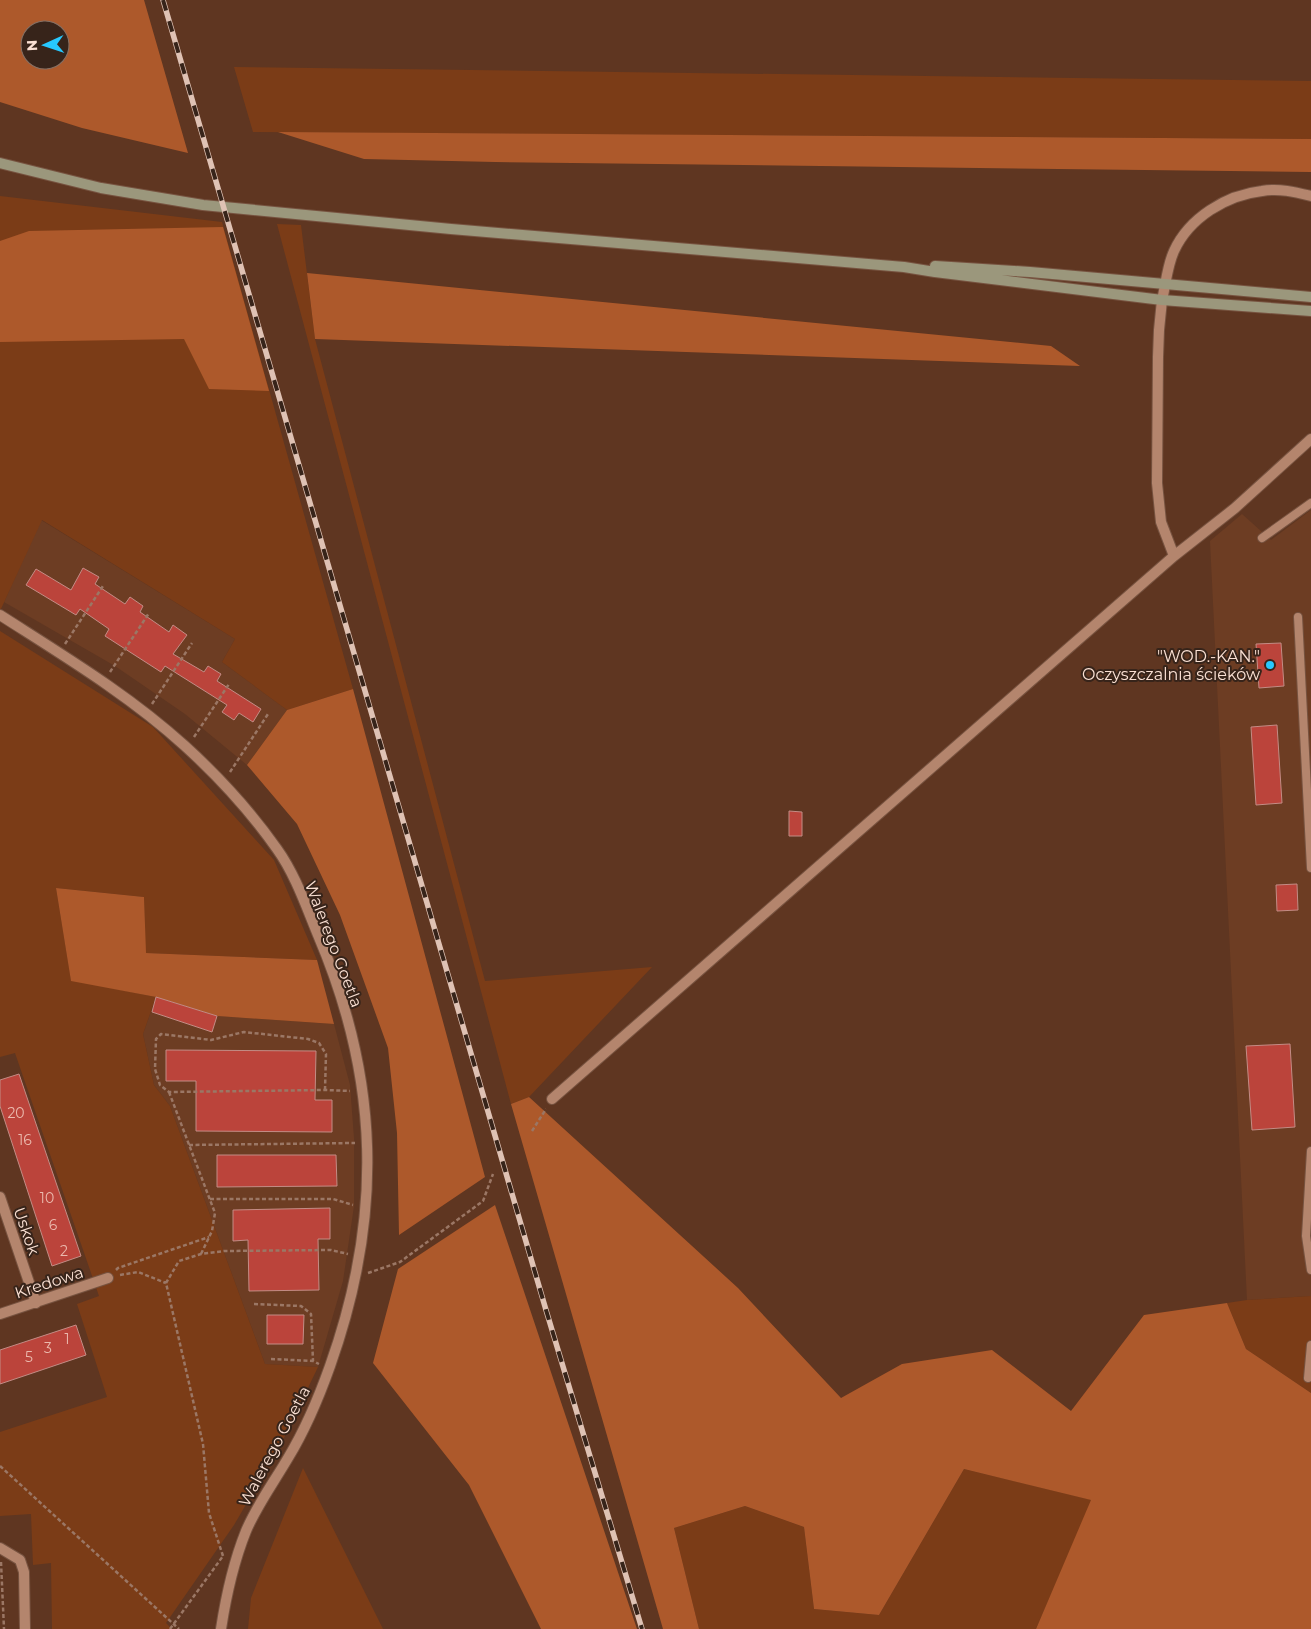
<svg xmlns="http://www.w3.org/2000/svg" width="1311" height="1629" viewBox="0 0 1311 1629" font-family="Montserrat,sans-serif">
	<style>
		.built { fill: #6d3d23 }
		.green { fill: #7b3c17 }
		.forest { fill: #ad592b; fill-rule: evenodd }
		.building { fill: #bb443b; stroke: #c38c85 }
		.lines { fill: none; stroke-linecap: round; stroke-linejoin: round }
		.service-casing { stroke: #775340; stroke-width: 10 }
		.minor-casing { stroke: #775340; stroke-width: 12 }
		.tertiary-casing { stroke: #775340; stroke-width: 12 }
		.secondary-casing { stroke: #775340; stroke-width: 12 }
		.path { stroke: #9b7765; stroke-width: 2.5; stroke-dasharray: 4 2.5; stroke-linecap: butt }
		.service { stroke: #b4856d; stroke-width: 8 }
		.minor { stroke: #b4856d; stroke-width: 10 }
		.tertiary { stroke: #b4856d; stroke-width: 10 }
		.secondary { stroke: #9b977c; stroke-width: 10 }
		.rail-casing { stroke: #dfc2b4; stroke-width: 5.5 }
		.rail { stroke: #37241a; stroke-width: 4; stroke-dasharray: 11; stroke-linecap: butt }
		.poi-dot { fill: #27c8ff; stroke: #37241a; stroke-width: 2 }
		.labels { text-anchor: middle; stroke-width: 4; stroke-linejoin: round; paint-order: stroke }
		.number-label { font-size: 14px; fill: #ebbaae }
		.poi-label { font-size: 16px; fill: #fbe1d4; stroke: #37241a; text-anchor: end }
		.street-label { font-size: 16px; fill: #fbe1d4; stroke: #37241a }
	</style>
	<rect width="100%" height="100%" fill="#5f3621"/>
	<!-- built -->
	<path class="built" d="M 1311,510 L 1311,1296 L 1247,1300 L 1210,541 L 1242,514 L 1271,540 Z
		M 41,520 L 235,639 L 222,662 L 287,710 L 247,765 L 185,714 L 115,666 L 4,602 Z
		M 156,997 L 217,1016 L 334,1024 L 350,1085 L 354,1138 L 354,1206 L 343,1281 L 318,1367 L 265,1364 L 170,1106 L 154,1085 L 143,1034 Z"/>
	<!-- green -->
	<path class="green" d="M 234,67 L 1311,81 L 1311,139 L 253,132 Z
		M 0,196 L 222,222 L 353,689 L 287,710 L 222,662 L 235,639 L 42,520 L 0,611 Z
		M 277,224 L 301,225 L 315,339 L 485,981 L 652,967 L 529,1097 L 511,1104 Z
		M 0,631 L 153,727 L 274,860 L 317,960 L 145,953 L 144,897 L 56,888 L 71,980 L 156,997 L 143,1034 L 154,1085 L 170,1106 L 265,1364 L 318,1367 L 280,1446 L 234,1525 L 166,1623 L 172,1629 L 52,1629 L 51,1563 L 33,1565 L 31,1514 L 0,1516 L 0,1432 L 107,1397 L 77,1304 L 99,1296 L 15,1053 L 0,1057 Z
		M 1311,1296 L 1311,1393 L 1246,1349 L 1227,1303 L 1247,1300 Z
		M 303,1468 L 383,1629 L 248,1629 L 251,1598 Z
		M 964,1469 L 1092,1500 L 1036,1629 L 699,1629 L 674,1528 L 745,1506 L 804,1527 L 814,1609 L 879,1615 Z"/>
	<!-- forest -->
	<path class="forest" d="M 0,0 L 144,0 L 188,153 L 82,128 L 0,102 ZM 30,30 L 60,30 L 60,60 L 30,60 Z
		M 278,132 L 1311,139 L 1311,172 L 495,162 L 364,159 Z
		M 223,227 L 269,391 L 209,389 L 184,339 L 0,342 L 0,241 L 29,231 Z
		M 307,273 L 1051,346 L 1080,366 L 315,339 Z
		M 353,689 L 485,1177 L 399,1235 L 397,1133 L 388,1048 L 340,915 L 297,824 L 247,765 L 287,710 Z
		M 56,888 L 144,897 L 146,953 L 317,960 L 334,1024 L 217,1016 L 156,997 L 71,981 Z
		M 529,1097 L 738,1288 L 841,1398 L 902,1364 L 992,1350 L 1071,1411 L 1144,1315 L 1227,1303 L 1246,1349 L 1311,1393 L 1311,1629 L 1036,1629 L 1091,1500 L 964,1469 L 879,1615 L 814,1609 L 804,1527 L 745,1506 L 674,1528 L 699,1629 L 663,1629 L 511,1104 Z
		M 495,1205 L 637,1629 L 541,1629 L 469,1485 L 373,1363 L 398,1269 Z"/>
	<!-- building -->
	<path class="building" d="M 83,568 L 99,577 L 95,584 L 125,604 L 130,597 L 143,606 L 140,612 L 169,632 L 173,625 L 187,635 L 173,654 L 204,672 L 208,666 L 221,674 L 217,681 L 261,709 L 253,722 L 239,713 L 234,720 L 222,712 L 227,705 L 165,666 L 161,672 L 105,636 L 109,629 L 80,609 L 76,615 L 26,585 L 36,569 L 71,590 Z
		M 1281,643 L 1284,686 L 1259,688 L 1256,644 Z
		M 1277,725 L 1282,803 L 1256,805 L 1251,727 Z
		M 789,811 L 802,812 L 802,836 L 789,836 Z
		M 1297,884 L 1298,910 L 1277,911 L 1276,885 Z
		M 156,997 L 217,1016 L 212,1032 L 152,1012 Z
		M 1290,1044 L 1295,1127 L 1252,1130 L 1246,1046 Z
		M 166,1050 L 316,1051 L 315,1100 L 332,1100 L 332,1132 L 196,1131 L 196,1081 L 166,1081 Z
		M 19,1074 L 81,1256 L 52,1266 L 0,1106 L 0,1080 Z
		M 217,1155 L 336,1155 L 337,1186 L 217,1187 Z
		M 330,1208 L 330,1239 L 318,1239 L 319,1290 L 249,1291 L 248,1240 L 233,1241 L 233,1210 Z
		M 267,1315 L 304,1315 L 303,1344 L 267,1344 Z
		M 76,1325 L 86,1355 L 0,1384 L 0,1350 Z"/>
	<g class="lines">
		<!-- service casing -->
		<g class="service-casing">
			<path id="service" d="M 1262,538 L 1311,503
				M 1298,617 L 1311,868
				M 1311,1151 L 1306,1236 L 1311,1270
				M 1308,1378 L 1311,1345"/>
		</g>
		<!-- minor casing -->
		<g class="minor-casing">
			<path id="minor" d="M 1162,300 L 1159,330 L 1158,357 L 1157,483 L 1161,522 L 1174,556
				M 552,1099 L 1174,556 L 1235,508 L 1311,439
				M 0,1197 L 36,1303
				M 0,1314 L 108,1278
				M 0,1548 L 20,1560 L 24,1572 L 25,1629"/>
		</g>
		<!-- tertiary casing -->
		<g class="tertiary-casing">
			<path id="tertiary" d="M 1162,300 C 1166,284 1167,266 1174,251 C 1189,218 1226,195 1262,191 C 1279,188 1295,192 1311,196
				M 0,615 C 64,656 129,695 185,746 C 219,777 251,812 277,849 C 295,874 306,906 318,935 C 380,1080 383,1217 330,1366 C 319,1397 305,1430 288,1458 C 274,1482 257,1505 246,1531 C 234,1561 226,1596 221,1629"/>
		</g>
		<!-- secondary casing -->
		<g class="secondary-casing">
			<path id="secondary" d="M 0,163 L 101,188 L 203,205 L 451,229 L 904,267 L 935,272 L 1162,300 L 1311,311
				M 935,266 L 1030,272 L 1311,297"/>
		</g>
		<!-- path -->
		<path class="path" d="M 65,644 L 103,586
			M 110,672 L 149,613
			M 152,704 L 192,643
			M 194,737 L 229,684
			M 230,772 L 268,714
			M 325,1090 L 326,1054 L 319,1043 L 308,1039 L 244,1032 L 211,1040 L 161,1034 L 156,1039 L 155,1069 L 160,1085 L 169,1092 L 325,1090 L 350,1091
			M 169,1092 L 215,1213 L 212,1231 L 201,1254
			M 532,1131 L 546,1109
			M 189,1145 L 355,1143
			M 210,1199 L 333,1199 L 353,1205
			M 116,1270 L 118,1268 L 209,1237
			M 368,1273 L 400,1262 L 483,1201 L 493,1174
			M 120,1275 L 138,1272 L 166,1283
			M 254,1304 L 301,1306 L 311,1314 L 313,1361
			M 271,1359 L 313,1361 L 319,1364
			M 0,1466 L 179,1629
			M 223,1556 L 209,1513 L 203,1444 L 166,1283 L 179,1261 L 201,1254 L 224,1251 L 331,1250 L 348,1254
			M 1,1562 L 4,1629
			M 170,1629 L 223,1556"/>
		<!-- service -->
		<use href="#service" class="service"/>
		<!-- minor -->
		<use href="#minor" class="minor"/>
		<!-- tertiary -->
		<use href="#tertiary" class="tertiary"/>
		<!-- secondary -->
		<use href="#secondary" class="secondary"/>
		<!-- rail casing -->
		<g class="rail-casing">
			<path id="rail" d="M 163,0 L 546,1310 L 642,1629"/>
		</g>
		<!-- rail -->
		<use href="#rail" class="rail"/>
	</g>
	<!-- markers -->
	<circle class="poi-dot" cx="1270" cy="665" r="5"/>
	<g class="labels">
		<!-- number labels -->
		<g class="number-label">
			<text x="16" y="1118">20</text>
			<text x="25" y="1145">16</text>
			<text x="47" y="1203">10</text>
			<text x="53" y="1230">6</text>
			<text x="64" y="1256">2</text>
			<text x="67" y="1344">1</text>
			<text x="48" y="1353">3</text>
			<text x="29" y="1362">5</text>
		</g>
		<!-- poi labels -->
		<g class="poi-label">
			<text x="1260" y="662">"WOD.-KAN."<tspan x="1260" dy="18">Oczyszczalnia ścieków</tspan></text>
		</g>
		<!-- street labels -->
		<g class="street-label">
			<text transform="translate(334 944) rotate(69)" y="6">Walerego Goetla</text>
			<text transform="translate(27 1231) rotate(71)" y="6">Uskok</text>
			<text transform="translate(49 1282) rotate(-18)" y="6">Kredowa</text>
			<text transform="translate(274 1446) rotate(-62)" y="6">Walerego Goetla</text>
		</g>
	</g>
	<!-- north arrow -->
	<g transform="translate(45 45) rotate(267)"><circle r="24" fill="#37241a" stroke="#857064"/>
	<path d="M0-4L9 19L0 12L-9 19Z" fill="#27c8ff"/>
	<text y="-8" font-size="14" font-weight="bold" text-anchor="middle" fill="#fbe1d4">N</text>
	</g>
</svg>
